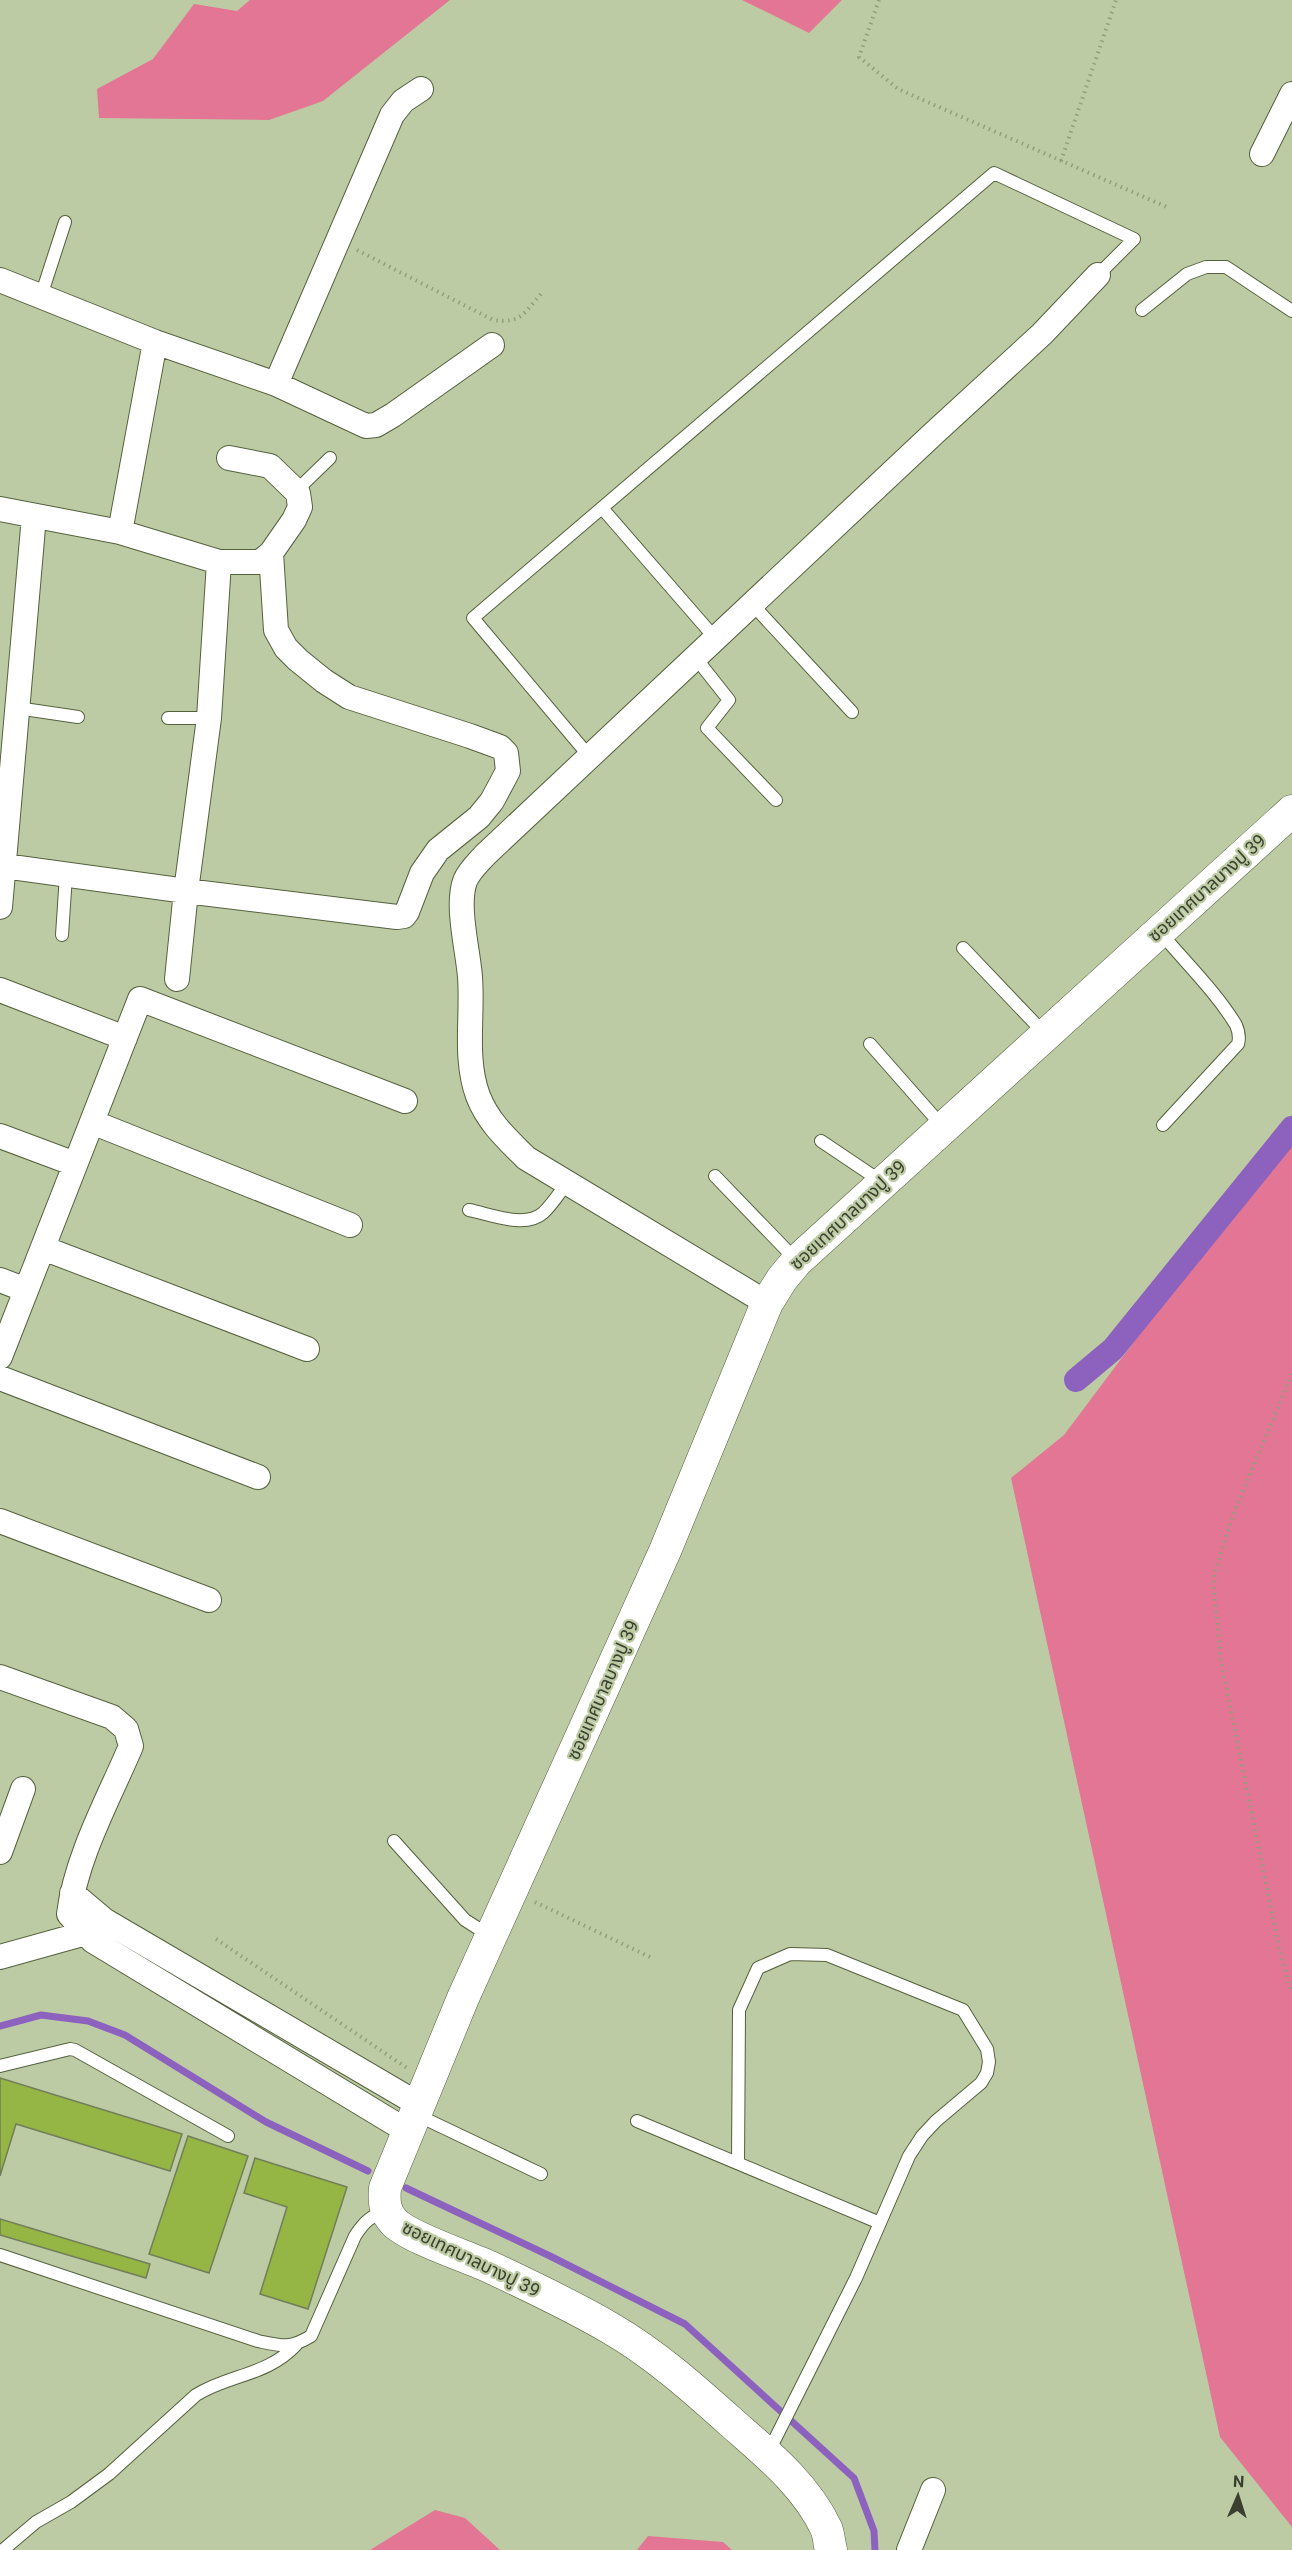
<svg xmlns="http://www.w3.org/2000/svg" width="1292" height="2550" viewBox="0 0 1292 2550" font-family="Roboto,'Noto Sans Thai',sans-serif">
	<style>
		.green { fill: #e27694 }
		.lines { fill: none; stroke-linecap: round; stroke-linejoin: round }
		.stream { stroke: #8d62bf; stroke-width: 7 }
		.canal { stroke: #8d62bf; stroke-width: 24 }
		.building { fill: #95b545; stroke: #727e5a; stroke-width: 1.5 }
		.service-casing { stroke: #55613e; stroke-width: 14 }
		.minor-casing { stroke: #55613e; stroke-width: 26 }
		.tertiary-casing { stroke: #55613e; stroke-width: 33 }
		.path { stroke: #939e7e; stroke-width: 4; stroke-dasharray: 1.5 4.5; stroke-linecap: butt }
		.service { stroke: #fff; stroke-width: 12 }
		.minor { stroke: #fff; stroke-width: 24 }
		.tertiary { stroke: #fff; stroke-width: 32 }
		.labels { text-anchor: middle; stroke-width: 4.5; stroke-linejoin: round; paint-order: stroke }
		.street-label { font-size: 18px; fill: #3a3f2f; stroke: #bdcba4 }
	</style>
	<rect width="100%" height="100%" fill="#bdcba4"/>
	<!-- green -->
	<path class="green" d="M 250,0 L 450,0 L 323,101 L 269,120 L 99,118 L 97,89 L 153,59 L 194,4 L 237,11 Z
		M 742,0 L 842,0 L 809,33 Z
		M 1292,1131 L 1292,2527 L 1220,2437 L 1011,1478 L 1064,1435 Z
		M 435,2510 L 465,2518 L 500,2550 L 370,2550 Z
		M 648,2536 L 723,2542 L 732,2550 L 637,2550 Z"/>
	<g class="lines">
		<!-- stream -->
		<path class="stream" d="M 0,2026 L 41,2015 L 88,2021 L 125,2035 L 266,2122 L 368,2171
			M 406,2188 L 550,2256 L 685,2324 L 854,2478 L 874,2531 L 875,2550"/>
		<!-- canal -->
		<path class="canal" d="M 1076,1380 L 1113,1349 L 1292,1128"/>
	</g>
	<!-- building -->
	<path class="building" d="M 0,2078 L 182,2134 L 170,2171 L 16,2124 L 0,2176 Z
		M 188,2136 L 248,2156 L 209,2273 L 149,2254 Z
		M 255,2158 L 347,2187 L 308,2309 L 260,2294 L 287,2207 L 244,2193 Z
		M 0,2219 L 150,2264 L 146,2278 L 0,2235 Z"/>
	<g class="lines">
		<!-- service casing -->
		<g class="service-casing">
			<path id="service" d="M 41,296 L 65,222
				M 1142,310 L 1187,274 L 1206,267 L 1226,267 L 1292,311
				M 296,491 L 330,458
				M 602,508 L 715,638
				M 752,604 L 852,712
				M 695,657 L 729,700 L 707,728 L 776,800
				M 17,708 L 78,717
				M 168,718 L 209,718
				M 589,756 L 473,618 L 994,173 L 1134,239 L 1098,275
				M 1160,932 C 1185,962 1216,992 1236,1025 C 1239,1032 1240,1037 1238,1044 L 1163,1125
				M 62,935 L 66,875
				M 963,948 L 1045,1034
				M 870,1044 L 943,1127
				M 821,1141 L 882,1182
				M 715,1176 L 796,1260
				M 469,1210 C 490,1214 525,1229 543,1213 C 552,1205 560,1192 567,1183
				M 394,1841 L 465,1920 L 490,1936
				M 0,2066 L 70,2049 L 75,2050 L 228,2136
				M 415,2114 L 541,2174
				M 637,2121 L 880,2223
				M 738,2163 L 739,2010 L 758,1968 L 790,1954 L 827,1955 L 963,2010 L 987,2049 L 989,2062 L 987,2073 L 981,2083 L 936,2121 L 922,2136 L 909,2156 L 856,2278 L 768,2453
				M 0,2255 L 258,2341 C 282,2346 290,2349 311,2336 L 355,2236 C 364,2222 371,2215 387,2212
				M 3,2550 L 36,2522 L 71,2502 L 109,2474 L 196,2395 C 230,2374 267,2376 296,2345"/>
		</g>
		<!-- minor casing -->
		<g class="minor-casing">
			<path id="minor" d="M 1262,154 L 1292,94
				M 0,280 L 155,342 L 276,384 L 366,426 L 376,425 L 393,415 L 492,345
				M 155,342 L 120,532 L 219,562 L 209,718 L 186,891 L 177,979
				M 276,384 L 392,115 L 403,101 L 421,89
				M 0,509 L 120,532
				M 219,562 L 260,562 L 271,553 L 294,520 L 300,507 L 298,493 L 270,466 L 229,458
				M 4,866 L 186,891 L 397,917 L 404,916 L 407,912 L 422,873 L 438,850 L 479,817 L 492,801 L 508,771 L 506,753 L 500,747 L 470,736 L 349,697 L 324,681 L 298,660 L 286,648 L 276,630 L 271,553
				M 0,907 L 34,516
				M 0,990 L 125,1038
				M 92,1122 L 350,1225
				M 0,1136 L 75,1164
				M 43,1248 L 307,1349
				M 0,1280 L 26,1290
				M 767,1303 L 526,1158 C 507,1139 488,1122 478,1096 C 464,1058 473,1017 470,977 C 468,950 456,906 465,881 C 469,871 478,863 485,855 L 932,435 L 1042,334 L 1098,275
				M 0,1357 L 140,999 L 405,1101
				M 0,1378 L 258,1477
				M 0,1521 L 209,1600
				M 0,1677 L 112,1717 L 126,1729 L 131,1746 C 109,1798 76,1857 69,1914 L 93,1941 L 407,2131
				M 0,1852 L 23,1789
				M 72,1893 L 104,1920 L 418,2104
				M 0,1957 L 86,1933
				M 909,2550 L 933,2490"/>
		</g>
		<!-- tertiary casing -->
		<g class="tertiary-casing">
			<path id="tertiary" d="M 831,2550 C 829,2543 829,2534 826,2528 C 806,2485 766,2453 732,2423 C 694,2389 655,2354 610,2328 C 573,2306 532,2287 492,2268 C 469,2257 409,2238 394,2222 C 384,2212 384,2200 385,2188 L 463,1998 L 665,1551 L 767,1303 L 782,1279 L 797,1261 L 1292,811"/>
		</g>
		<!-- path -->
		<path class="path" d="M 879,0 L 859,57 L 898,89 L 1169,208
			M 1061,161 L 1116,0
			M 357,250 L 493,320 C 521,324 524,313 541,294
			M 1292,1374 L 1232,1517 L 1213,1579 L 1221,1661 L 1281,1957 L 1292,1993
			M 535,1902 L 652,1958
			M 216,1939 L 407,2068"/>
		<!-- service -->
		<use href="#service" class="service"/>
		<!-- minor -->
		<use href="#minor" class="minor"/>
		<!-- tertiary -->
		<use href="#tertiary" class="tertiary"/>
	</g>
	<g class="labels">
		<!-- street labels -->
		<g class="street-label">
			<text transform="translate(1207 888) rotate(-42)" y="6">ซอยเทศบาลบางปู 39</text>
			<text transform="translate(848 1215) rotate(-43)" y="6">ซอยเทศบาลบางปู 39</text>
			<text transform="translate(603 1690) rotate(-66)" y="6">ซอยเทศบาลบางปู 39</text>
			<text transform="translate(471 2259) rotate(26)" y="6">ซอยเทศบาลบางปู 39</text>
		</g>
	</g>
	<!-- north arrow -->
	<g transform="translate(1238 2496) rotate(3)" stroke="#bdcba4" stroke-width="4.5" paint-order="stroke">
	<path d="M0-4.5L10 22L0 15L-10 22Z" fill="#3a3f2f"/>
	<text y="-9" font-size="16" font-weight="bold" text-anchor="middle" fill="#3a3f2f">N</text>
	</g>
</svg>
